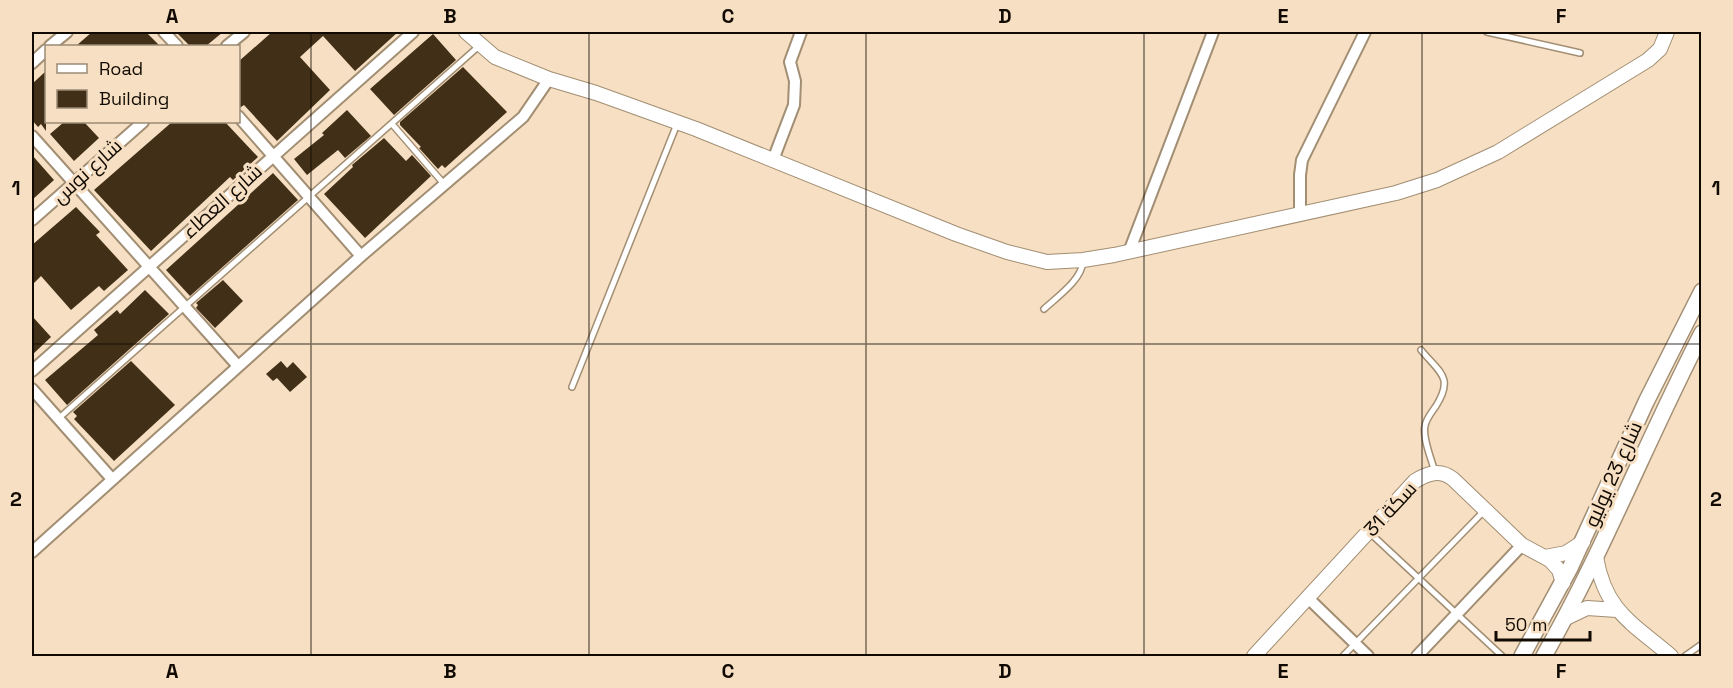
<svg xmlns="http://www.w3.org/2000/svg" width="1733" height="688" viewBox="0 0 1733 688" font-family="'Space Grotesk',Cairo,sans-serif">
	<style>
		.building { fill: #413017 }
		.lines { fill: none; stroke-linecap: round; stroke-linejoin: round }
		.service-casing { stroke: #a28e73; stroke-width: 8 }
		.minor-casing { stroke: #a28e73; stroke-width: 14 }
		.tertiary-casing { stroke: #a28e73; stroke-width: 16 }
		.secondary-casing { stroke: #a28e73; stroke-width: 18 }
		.service { stroke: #fff; stroke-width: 5 }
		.minor { stroke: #fff; stroke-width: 10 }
		.tertiary { stroke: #fff; stroke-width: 14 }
		.secondary { stroke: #fff; stroke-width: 15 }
		.grid { fill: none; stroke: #110a02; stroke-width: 1.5; stroke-opacity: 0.55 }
		.labels { text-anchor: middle; stroke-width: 6; stroke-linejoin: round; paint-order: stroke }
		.street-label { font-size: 20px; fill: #110a02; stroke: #f6dfc2 }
		.neatline { fill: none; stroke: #110a02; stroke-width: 2 }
		.grid-label { font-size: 20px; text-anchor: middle; font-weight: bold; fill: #110a02 }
	</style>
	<rect width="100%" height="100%" fill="#f6dfc2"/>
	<!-- building -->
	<path class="building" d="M 92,32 L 146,32 L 160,46 L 76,46 Z
		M 176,32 L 223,32 L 206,46 L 190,46 Z
		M 272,32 L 398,32 L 355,71 L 323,36 L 300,57 L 330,90 L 277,141 L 244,105 L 238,109 L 238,62 Z
		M 433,34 L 456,60 L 394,115 L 370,89 Z
		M 463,67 L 507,112 L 445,168 L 442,165 L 438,169 L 419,148 L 421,147 L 400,125 L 400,122 Z
		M 46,71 L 46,131 L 41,124 L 38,127 L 32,120 L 32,84 Z
		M 347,110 L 371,136 L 345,158 L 338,150 L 307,175 L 294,159 L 324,135 L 322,133 Z
		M 64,122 L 84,122 L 99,138 L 74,161 L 50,134 Z
		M 172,122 L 225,122 L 258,157 L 233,180 L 230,177 L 151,251 L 94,190 Z
		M 384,138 L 406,161 L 412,155 L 431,176 L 365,238 L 324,194 L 353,167 L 352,165 Z
		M 32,155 L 54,180 L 32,200 Z
		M 273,173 L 298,200 L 190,296 L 166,270 Z
		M 76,207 L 100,232 L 96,235 L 128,270 L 104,291 L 99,286 L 71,310 L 41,276 L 32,285 L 32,245 Z
		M 223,280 L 243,301 L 215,328 L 196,308 L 198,305 L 196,303 Z
		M 145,290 L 169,314 L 67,405 L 45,380 L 98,335 L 94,330 L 117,310 L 120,314 Z
		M 32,316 L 51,337 L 32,355 Z
		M 131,361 L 175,405 L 114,461 L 74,419 L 77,416 L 73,412 Z
		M 281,361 L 287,368 L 293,362 L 307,377 L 290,392 L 277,378 L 273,381 L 266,374 Z"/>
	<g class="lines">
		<!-- service casing -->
		<g class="service-casing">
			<path id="service" d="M 1487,32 L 1580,53
				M 392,124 L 444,184
				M 1044,309 C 1057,297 1082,280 1083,261
				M 1421,350 C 1440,373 1454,377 1436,406 C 1432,412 1426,419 1425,426 C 1422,437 1432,461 1435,472
				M 572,387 L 677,124
				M 58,419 L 479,46
				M 1370,533 L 1502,656
				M 1343,656 L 1484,511
				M 1685,656 L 1702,644"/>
		</g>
		<!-- minor casing -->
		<g class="minor-casing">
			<path id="minor" d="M 164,32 L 177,46
				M 50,46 L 67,32
				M 227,46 L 244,32
				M 32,63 L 46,50
				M 238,116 L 361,256
				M 32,136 L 238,366
				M 773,160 L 794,105 L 795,81 L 790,62 L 801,32
				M 1300,214 L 1300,175 L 1302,160 L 1365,32
				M 32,220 L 143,122
				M 1129,252 L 1213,32
				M 32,371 L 413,32
				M 32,389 L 112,479
				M 32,552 L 361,256 L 523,117 L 549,79
				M 1308,598 L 1368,656
				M 1417,656 L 1522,545"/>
		</g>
		<!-- tertiary casing -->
		<g class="tertiary-casing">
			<path id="tertiary" d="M 466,32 L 495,57 L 549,79 L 596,93 L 696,129 L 956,234 L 1007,252 L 1047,262 L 1083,260 L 1114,255 L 1396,193 L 1437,180 L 1498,152 L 1648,60 L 1660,49 L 1667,32
				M 1545,557 L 1566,553 L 1583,542
				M 1596,557 C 1605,611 1632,623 1671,656
				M 1566,618 L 1587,608 L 1617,610
				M 1254,656 L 1415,481 C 1428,473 1440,469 1453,479 L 1522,545 L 1550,560 L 1559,570 L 1563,583"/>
		</g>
		<!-- secondary casing -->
		<g class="secondary-casing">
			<path id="secondary" d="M 1522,656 L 1570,568 L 1646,402 L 1702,291
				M 1544,656 C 1603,552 1647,440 1702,333"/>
		</g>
		<!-- service -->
		<use href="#service" class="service"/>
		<!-- minor -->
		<use href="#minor" class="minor"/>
		<!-- tertiary -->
		<use href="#tertiary" class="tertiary"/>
		<!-- secondary -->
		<use href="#secondary" class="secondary"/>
	</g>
	<!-- grid -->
	<path class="grid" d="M 311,32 L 311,656M 589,32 L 589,656M 866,32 L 866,656M 1144,32 L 1144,656M 1422,32 L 1422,656M 32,344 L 1702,344"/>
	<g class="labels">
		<!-- street labels -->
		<g class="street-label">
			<text transform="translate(87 171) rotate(-42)" y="7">شارع نوس</text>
			<text transform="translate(222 201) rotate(-42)" y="7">شارع العطاء</text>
			<text transform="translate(1613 474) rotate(-66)" y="7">شارع 23 يوليو</text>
			<text transform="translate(1390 509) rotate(-47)" y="7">سكة 31</text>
		</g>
	</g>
	<!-- border -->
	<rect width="1733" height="688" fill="none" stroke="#f6dfc2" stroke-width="66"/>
	<!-- legend -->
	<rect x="45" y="45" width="195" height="78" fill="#f6dfc2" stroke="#9a8a75" stroke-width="1.5"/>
	<rect x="57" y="64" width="30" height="9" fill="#ffffff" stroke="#9a8a75" stroke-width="1.5"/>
	<text x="99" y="75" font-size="18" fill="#110a02">Road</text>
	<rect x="57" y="90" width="30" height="18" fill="#413017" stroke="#9a8a75" stroke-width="1.5"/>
	<text x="99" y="105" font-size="18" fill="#110a02">Building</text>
	<!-- scale -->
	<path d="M1496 631v9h94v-9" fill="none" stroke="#110a02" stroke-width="3"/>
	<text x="1505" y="631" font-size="18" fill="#110a02" stroke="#f6dfc2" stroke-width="4.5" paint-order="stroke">50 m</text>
	<rect x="33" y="33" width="1667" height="622" class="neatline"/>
	<g class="grid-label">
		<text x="172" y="23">A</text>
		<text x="450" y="23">B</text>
		<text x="728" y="23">C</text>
		<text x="1005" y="23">D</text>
		<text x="1283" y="23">E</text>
		<text x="1561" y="23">F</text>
		<text x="16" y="195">1</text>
		<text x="1716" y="195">1</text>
		<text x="16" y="506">2</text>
		<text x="1716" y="506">2</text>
		<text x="172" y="678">A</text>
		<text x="450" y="678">B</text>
		<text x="728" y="678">C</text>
		<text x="1005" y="678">D</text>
		<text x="1283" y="678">E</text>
		<text x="1561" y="678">F</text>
	</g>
</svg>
